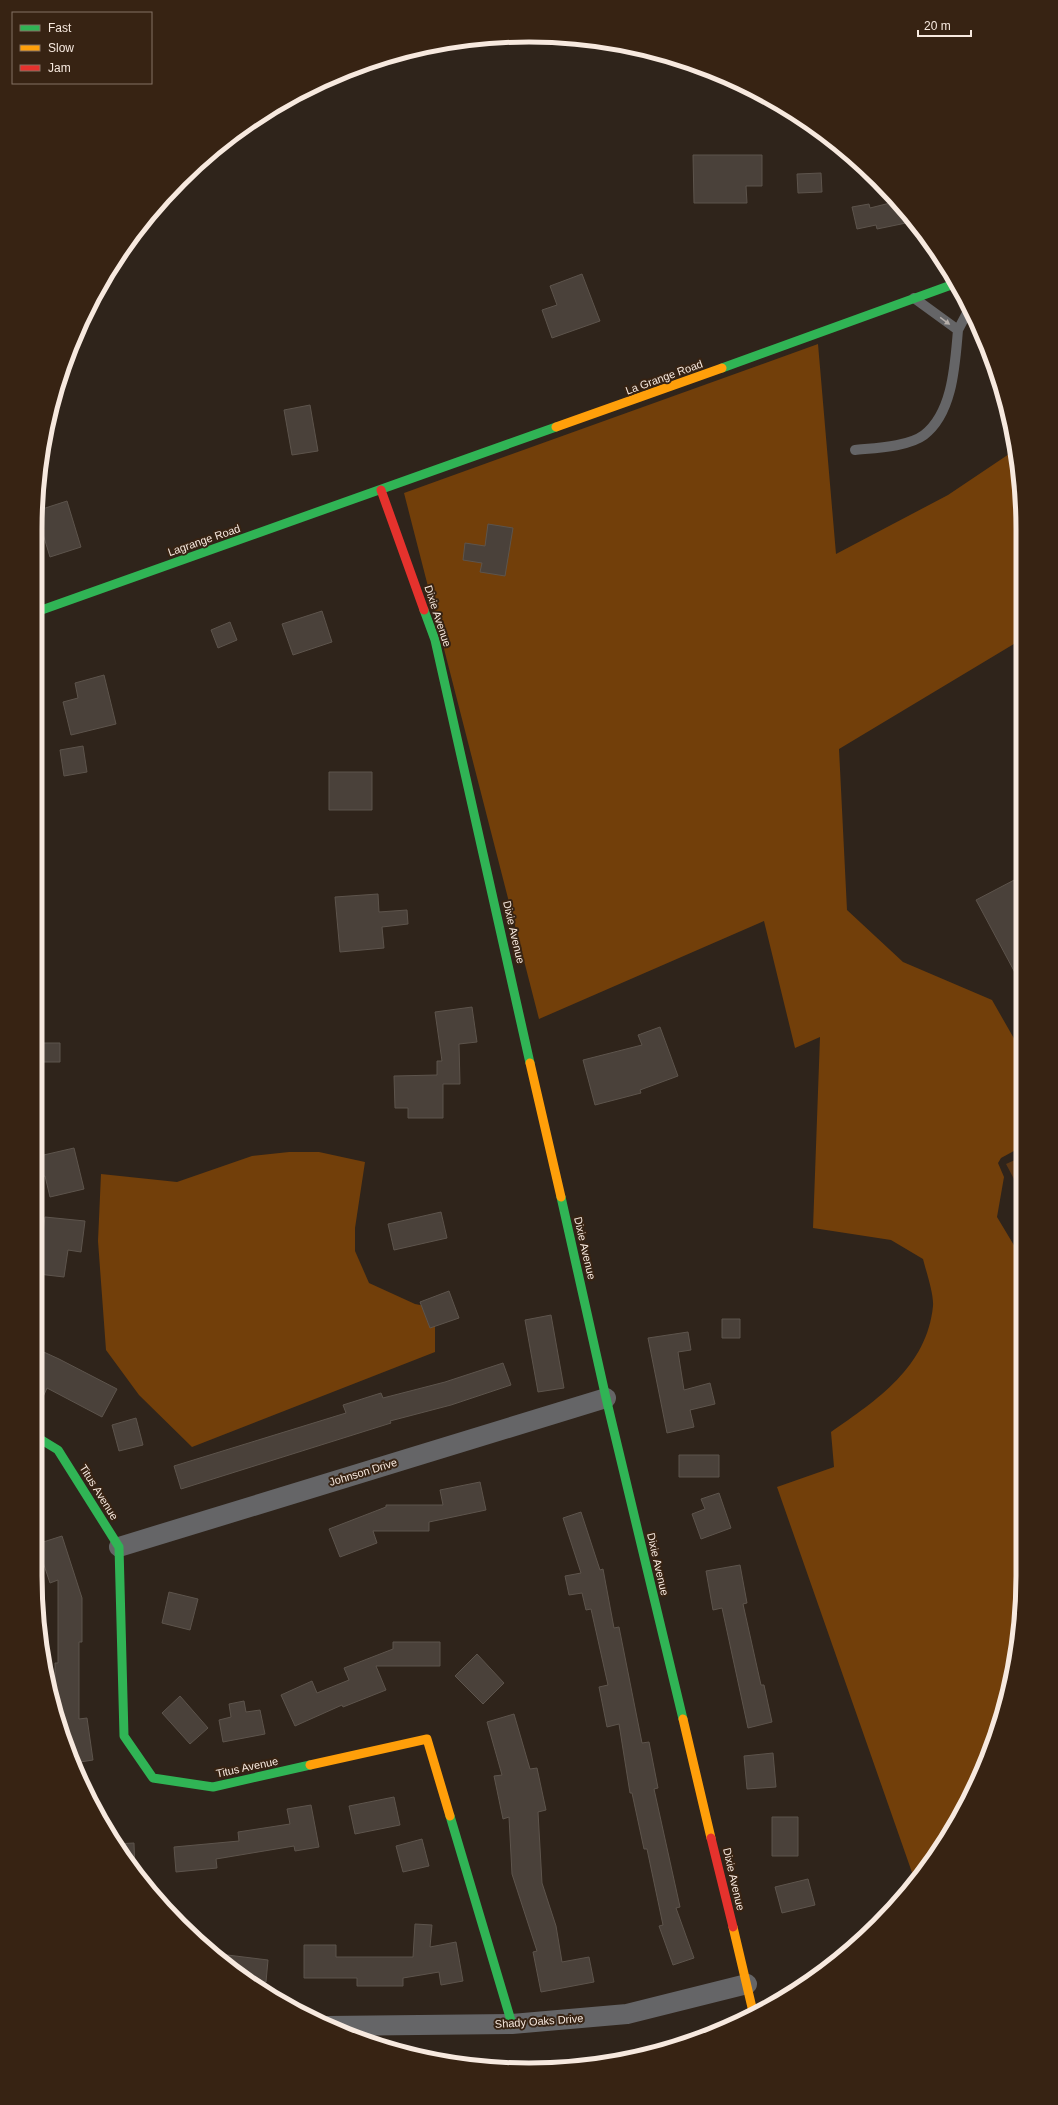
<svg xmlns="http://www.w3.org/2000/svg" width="1058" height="2105" viewBox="0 0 1058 2105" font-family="Arial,sans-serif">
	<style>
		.green { fill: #5d3714 }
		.forest { fill: #723f0a }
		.building { fill: #4a413a; stroke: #5d544c }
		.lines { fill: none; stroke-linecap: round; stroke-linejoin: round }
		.lane { stroke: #656567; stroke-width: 10 }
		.street { stroke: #656567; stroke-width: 20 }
		.fast { stroke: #30b455; stroke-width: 9 }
		.slow { stroke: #ff9f0a; stroke-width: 9 }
		.jam { stroke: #e5322d; stroke-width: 9 }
		.oneway { fill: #b5aea9 }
		.labels { text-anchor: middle; stroke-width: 4; stroke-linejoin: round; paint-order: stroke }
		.street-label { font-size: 11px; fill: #f7e9df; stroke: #372313 }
		.rim { fill: none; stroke: #f7e9df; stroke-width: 5 }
	</style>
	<rect width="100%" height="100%" fill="#2f241b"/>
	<!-- green -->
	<path class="green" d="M 1021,1157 L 1021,1192 L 1006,1164 Z"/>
	<!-- forest -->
	<path class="forest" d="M 818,344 L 836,554 L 948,495 L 1015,450 L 1019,465 L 1019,641 L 839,749 L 847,910 L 903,962 L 992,1000 L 1020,1049 L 1021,1147 L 1001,1158 L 998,1163 L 1004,1177 L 997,1217 L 1021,1257 L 1022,1608 L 1006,1704 L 972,1794 L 940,1851 L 915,1881 L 777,1487 L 834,1467 L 831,1432 C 877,1400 927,1367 933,1306 C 934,1294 926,1271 923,1259 L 891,1240 L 813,1228 L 820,1037 L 795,1048 L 764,921 L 539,1019 L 404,493 Z
		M 289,1152 L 319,1152 L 365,1162 L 355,1228 L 355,1251 L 369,1283 L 415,1304 L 435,1308 L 435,1352 L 192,1447 L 139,1395 L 106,1350 L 98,1241 L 101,1174 L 177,1182 L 252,1156 Z"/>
	<!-- building -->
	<path class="building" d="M 693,155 L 762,155 L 762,186 L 746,186 L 747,203 L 694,203 Z
		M 821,173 L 822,192 L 798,193 L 797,174 Z
		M 894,202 L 911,222 L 877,229 L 876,225 L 857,229 L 852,207 L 869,204 L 870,208 Z
		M 582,274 L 600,321 L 552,338 L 542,310 L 557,305 L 550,286 Z
		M 310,405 L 318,451 L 292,455 L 284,410 Z
		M 67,501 L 81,547 L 50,557 L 36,511 Z
		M 488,524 L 513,528 L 505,576 L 480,572 L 482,563 L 463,560 L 465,543 L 485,546 Z
		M 322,611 L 332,642 L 293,655 L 282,624 Z
		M 230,622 L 237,640 L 218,648 L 211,630 Z
		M 104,675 L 116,724 L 71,735 L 63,702 L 78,698 L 75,683 Z
		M 83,746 L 87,772 L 64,776 L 60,750 Z
		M 329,772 L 372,772 L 372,810 L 329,810 Z
		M 1020,877 L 1020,982 L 976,900 Z
		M 378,894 L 379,912 L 407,910 L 408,924 L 382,927 L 384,948 L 340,952 L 335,897 Z
		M 472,1007 L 477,1042 L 459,1044 L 460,1084 L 443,1084 L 443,1118 L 408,1118 L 408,1108 L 395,1108 L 394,1076 L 437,1075 L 437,1061 L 442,1061 L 435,1012 Z
		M 660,1027 L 678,1076 L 640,1090 L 641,1093 L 595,1105 L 583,1060 L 642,1045 L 638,1035 Z
		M 36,1043 L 60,1043 L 60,1062 L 36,1062 Z
		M 74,1148 L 84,1189 L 50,1197 L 45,1176 L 35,1178 L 35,1157 Z
		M 441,1212 L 447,1238 L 394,1250 L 388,1224 Z
		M 45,1217 L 85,1221 L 81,1252 L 68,1250 L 64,1277 L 38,1274 Z
		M 449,1291 L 459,1318 L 430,1328 L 420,1302 Z
		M 551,1315 L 564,1388 L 538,1392 L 525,1320 Z
		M 722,1319 L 740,1319 L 740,1338 L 722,1338 Z
		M 688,1332 L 691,1350 L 678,1352 L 684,1390 L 710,1383 L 715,1404 L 690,1410 L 694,1427 L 667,1433 L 648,1338 Z
		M 35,1348 L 59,1359 L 117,1389 L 102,1417 L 47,1388 L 35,1415 Z
		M 503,1363 L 511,1385 L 451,1405 L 390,1421 L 391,1423 L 181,1489 L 174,1466 L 346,1413 L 343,1405 L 381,1393 L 383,1398 L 445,1382 Z
		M 136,1418 L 143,1445 L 119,1451 L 112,1425 Z
		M 679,1455 L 719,1455 L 719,1477 L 679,1477 Z
		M 480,1482 L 486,1510 L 429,1522 L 429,1531 L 373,1531 L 377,1543 L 340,1557 L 329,1529 L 386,1507 L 386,1505 L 443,1505 L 440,1490 Z
		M 719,1493 L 731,1528 L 701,1539 L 692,1514 L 705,1509 L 701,1499 Z
		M 581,1512 L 600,1570 L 603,1569 L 614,1628 L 619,1627 L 642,1743 L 649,1742 L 658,1788 L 654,1789 L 680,1907 L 676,1908 L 694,1958 L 673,1965 L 659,1926 L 663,1925 L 647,1849 L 644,1849 L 632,1793 L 630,1793 L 619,1724 L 607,1727 L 599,1687 L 608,1685 L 591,1609 L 586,1610 L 582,1593 L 569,1595 L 565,1576 L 581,1573 L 563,1518 Z
		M 62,1536 L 82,1598 L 82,1642 L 79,1642 L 79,1719 L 87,1718 L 93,1760 L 74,1763 L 61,1735 L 55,1704 L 55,1663 L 58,1663 L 58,1580 L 50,1583 L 37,1544 Z
		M 740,1565 L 747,1603 L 743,1604 L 761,1685 L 764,1685 L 772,1722 L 748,1728 L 722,1608 L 713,1610 L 706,1571 Z
		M 169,1592 L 198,1599 L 190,1630 L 162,1623 Z
		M 393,1642 L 440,1642 L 440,1666 L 376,1666 L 386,1690 L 343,1707 L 342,1705 L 295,1726 L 281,1695 L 312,1681 L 317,1693 L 349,1680 L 344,1668 L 393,1649 Z
		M 477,1654 L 504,1683 L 483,1704 L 455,1676 Z
		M 180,1696 L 208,1728 L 190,1744 L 162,1713 Z
		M 244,1701 L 246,1712 L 260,1710 L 265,1734 L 223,1742 L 219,1720 L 231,1717 L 229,1704 Z
		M 514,1714 L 530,1769 L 537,1768 L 546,1810 L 538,1812 L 542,1883 L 556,1926 L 562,1962 L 589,1957 L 594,1982 L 541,1992 L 533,1952 L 537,1951 L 512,1874 L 509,1817 L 503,1819 L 494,1776 L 502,1775 L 487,1722 Z
		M 773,1753 L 776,1787 L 747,1789 L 744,1756 Z
		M 394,1797 L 400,1825 L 355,1834 L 349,1806 Z
		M 311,1805 L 319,1847 L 295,1851 L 294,1846 L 216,1859 L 217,1868 L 176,1872 L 174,1847 L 239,1841 L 238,1832 L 290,1824 L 287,1809 Z
		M 772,1817 L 798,1817 L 798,1856 L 772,1856 Z
		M 422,1839 L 429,1866 L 403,1872 L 396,1846 Z
		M 134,1843 L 135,1874 L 115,1844 Z
		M 808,1879 L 815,1905 L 782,1913 L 775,1887 Z
		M 415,1924 L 432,1925 L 430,1947 L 456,1942 L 463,1981 L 441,1985 L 439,1972 L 403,1978 L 403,1986 L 357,1986 L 357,1978 L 304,1978 L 304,1945 L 336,1945 L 336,1957 L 413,1957 Z
		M 211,1953 L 268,1960 L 266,1982 L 245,1980 Z"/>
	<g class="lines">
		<!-- lane -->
		<path class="lane" d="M 914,298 L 958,330 L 968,311
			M 855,450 C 874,448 908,447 924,435 C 953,413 955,364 958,330"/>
		<!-- street -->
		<path class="street" d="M 119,1547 L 606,1398
			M 327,2026 L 512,2024 L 627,2014 L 747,1984"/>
		<!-- fast -->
		<path class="fast" d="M 722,368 L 954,284
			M 424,610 L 435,640 L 530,1063
			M 36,612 L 556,427
			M 561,1197 L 606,1398 L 683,1719
			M 35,1436 L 58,1450 L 119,1547 L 124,1736 L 153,1778 L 213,1787 L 310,1765
			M 450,1816 L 512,2024"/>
		<!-- slow -->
		<path class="slow" d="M 556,427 L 722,368
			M 530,1063 L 561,1197
			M 683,1719 L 711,1838
			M 310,1765 L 427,1739 L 450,1816
			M 733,1927 L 754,2016"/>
		<!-- jam -->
		<path class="jam" d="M 381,490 L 424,610
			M 711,1838 L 733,1927"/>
	</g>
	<!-- one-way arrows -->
	<defs><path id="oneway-solid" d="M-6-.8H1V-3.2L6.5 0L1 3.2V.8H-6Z"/></defs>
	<use class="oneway" href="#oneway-solid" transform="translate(945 321) rotate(36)"/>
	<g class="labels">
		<!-- street labels -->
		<g class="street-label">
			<text transform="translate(664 377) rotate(-20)" y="4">La Grange Road</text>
			<text transform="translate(204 540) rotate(-19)" y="4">Lagrange Road</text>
			<text transform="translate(438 616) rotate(72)" y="4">Dixie Avenue</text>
			<text transform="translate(514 932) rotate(77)" y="4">Dixie Avenue</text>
			<text transform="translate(585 1248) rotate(77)" y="4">Dixie Avenue</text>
			<text transform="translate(363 1472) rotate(-17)" y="4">Johnson Drive</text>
			<text transform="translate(99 1492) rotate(58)" y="4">Titus Avenue</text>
			<text transform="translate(658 1564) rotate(77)" y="4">Dixie Avenue</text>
			<text transform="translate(247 1767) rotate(-12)" y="4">Titus Avenue</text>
			<text transform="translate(734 1879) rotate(77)" y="4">Dixie Avenue</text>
			<text transform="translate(539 2021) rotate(-4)" y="4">Shady Oaks Drive</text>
		</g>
	</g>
	<!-- crop -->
	<path d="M0 0H1058V2105H0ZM529 42H529A487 487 0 0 1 1016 529V1576A487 487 0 0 1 529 2063H529A487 487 0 0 1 42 1576V529A487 487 0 0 1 529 42Z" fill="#372313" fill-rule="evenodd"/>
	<path class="rim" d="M529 42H529A487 487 0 0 1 1016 529V1576A487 487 0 0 1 529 2063H529A487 487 0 0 1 42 1576V529A487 487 0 0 1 529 42Z"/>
	<!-- legend -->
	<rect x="12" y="12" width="140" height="72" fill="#372313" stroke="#847265"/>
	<rect x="20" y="25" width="20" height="6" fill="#30b455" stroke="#847265"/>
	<text x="48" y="32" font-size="12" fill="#f7e9df">Fast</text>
	<rect x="20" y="45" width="20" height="6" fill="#ff9f0a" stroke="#847265"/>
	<text x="48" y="52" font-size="12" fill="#f7e9df">Slow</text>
	<rect x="20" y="65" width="20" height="6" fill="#e5322d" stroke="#847265"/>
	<text x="48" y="72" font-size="12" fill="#f7e9df">Jam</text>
	<!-- scale -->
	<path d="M918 30v6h53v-6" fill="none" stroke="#f7e9df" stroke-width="2"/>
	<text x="924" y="30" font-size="12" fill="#f7e9df" stroke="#372313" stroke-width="3" paint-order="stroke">20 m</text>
</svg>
